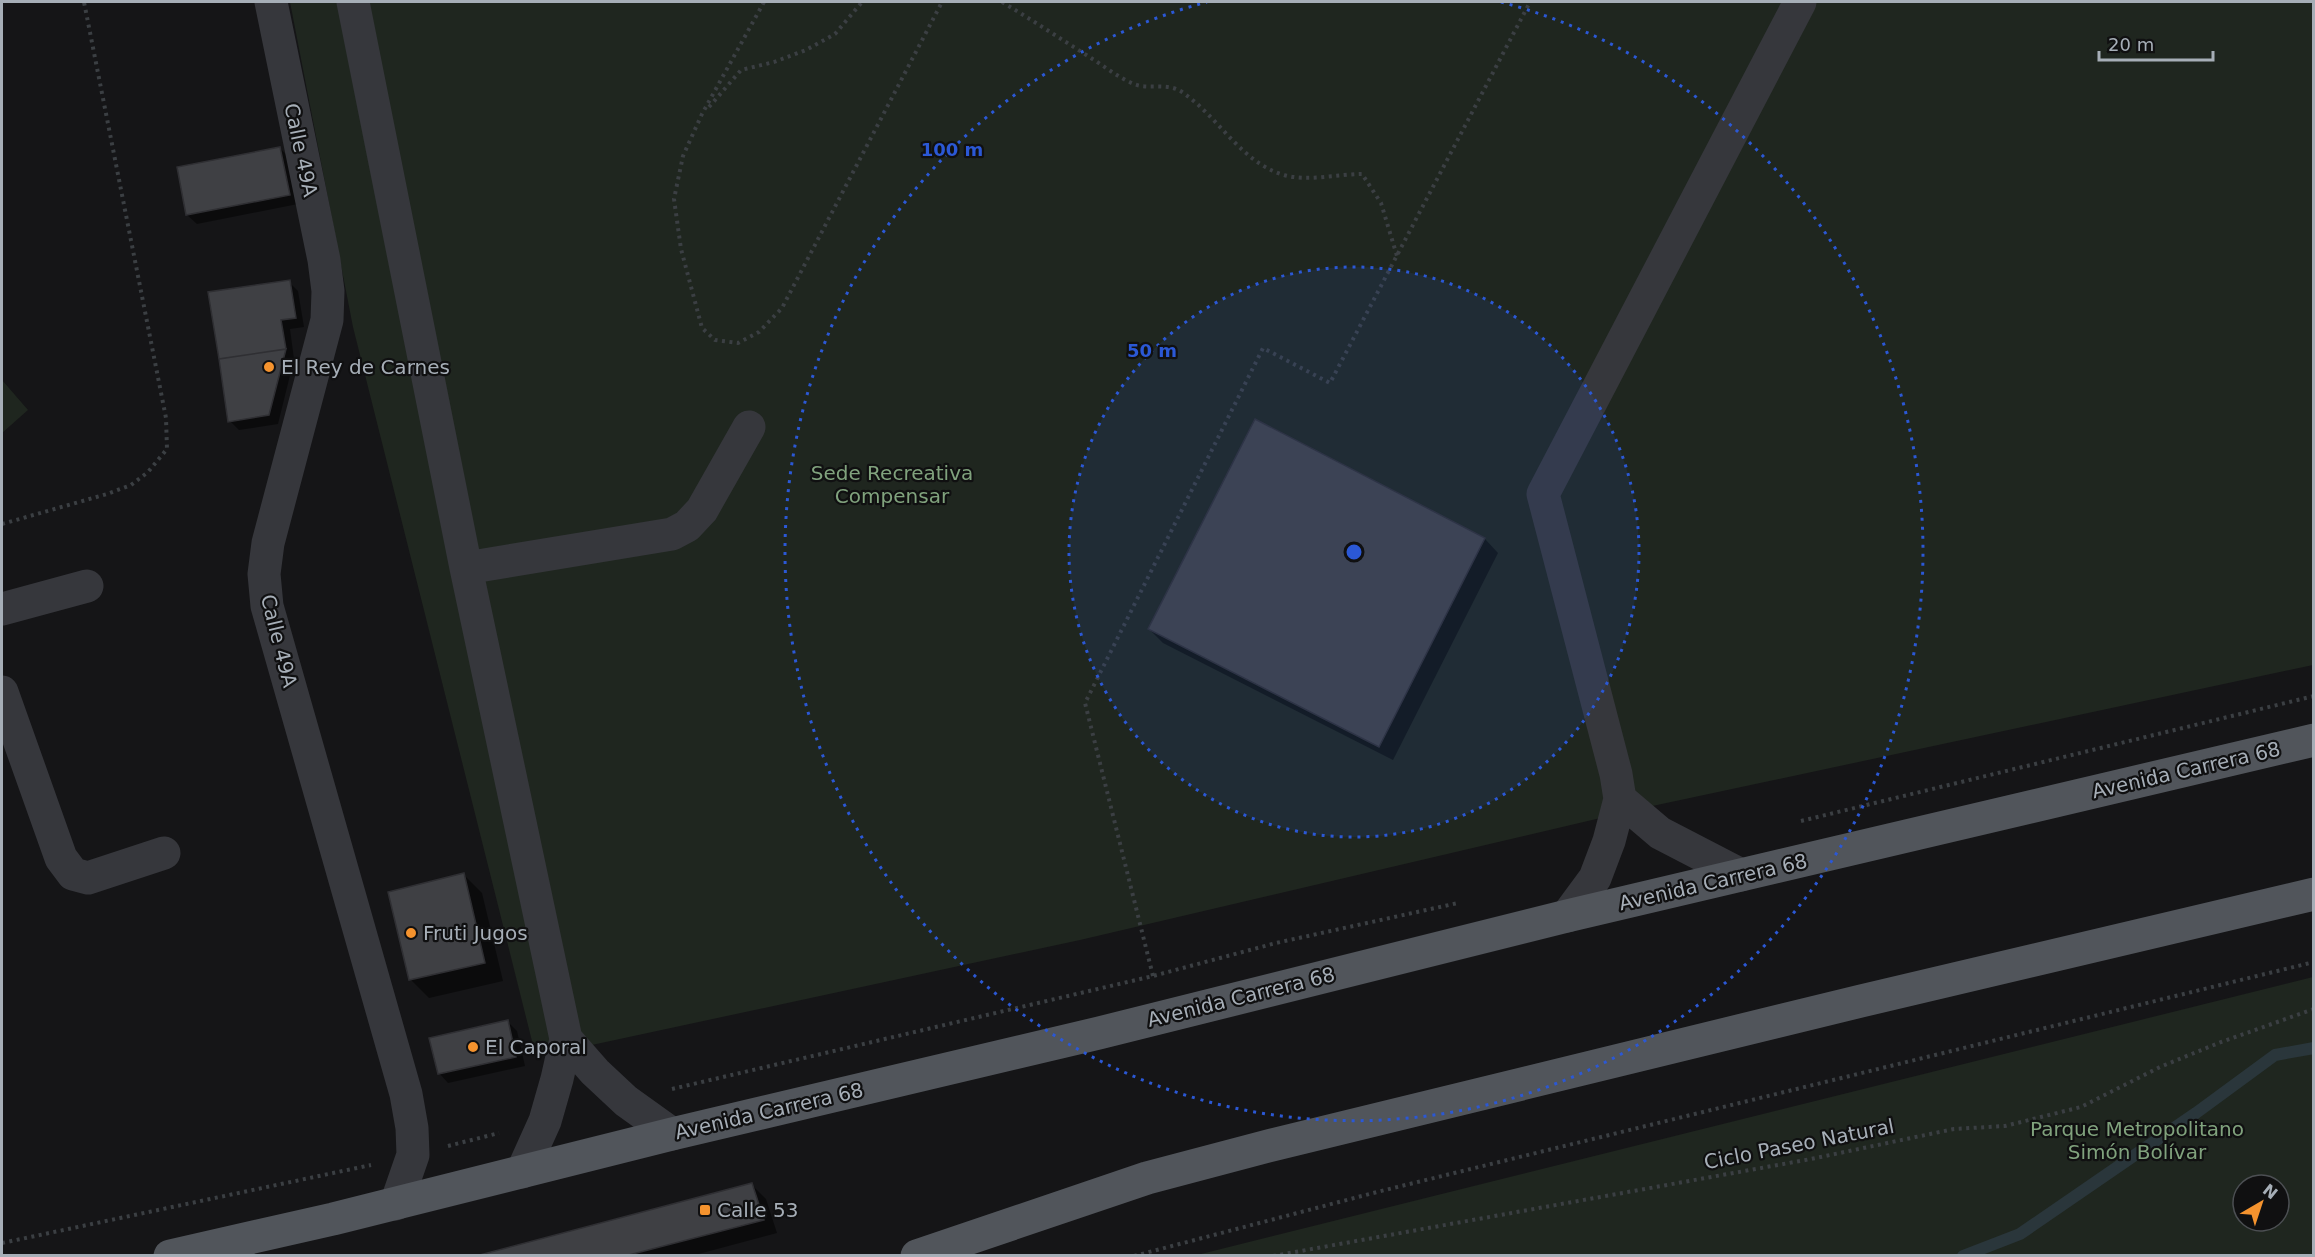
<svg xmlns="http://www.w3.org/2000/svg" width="2315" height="1257" viewBox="0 0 2315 1257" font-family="'DejaVu Sans',sans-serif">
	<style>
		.green { fill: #1f261f; fill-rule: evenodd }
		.shadow { fill: #0007 }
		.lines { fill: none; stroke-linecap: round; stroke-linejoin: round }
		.stream { stroke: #2a363b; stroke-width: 12 }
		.building { fill: #3f4044; stroke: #2f2f33; stroke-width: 1.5 }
		.path { stroke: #3b3f43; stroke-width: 4; stroke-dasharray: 3 4.5; stroke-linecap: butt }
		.minor { stroke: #36373c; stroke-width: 33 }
		.major { stroke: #51555b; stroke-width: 33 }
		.ring { fill: none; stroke: #2b58d5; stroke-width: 3; stroke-dasharray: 3 6 }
		.poi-dot { fill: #f5932e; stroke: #101011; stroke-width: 2 }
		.labels { text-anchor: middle; stroke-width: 4.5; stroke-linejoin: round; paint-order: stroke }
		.street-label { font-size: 20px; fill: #a6aeb7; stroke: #101011 }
		.poi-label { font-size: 20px; fill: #a6aeb7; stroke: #101011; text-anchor: start }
		.park-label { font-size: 20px; fill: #80a27d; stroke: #101011 }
		.centre { fill: #2b58d5; stroke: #101011; stroke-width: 3 }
		.ring-label { font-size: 18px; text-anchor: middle; font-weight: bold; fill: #2b58d5; stroke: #101011; stroke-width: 4.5; stroke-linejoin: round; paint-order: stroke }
	</style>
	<rect width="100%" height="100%" fill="#151517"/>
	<!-- green -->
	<path class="green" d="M 290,2 L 2313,2 L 2313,665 L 1643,808 L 1080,940 L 536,1057 L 353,327 Z
		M 2,380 L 28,410 L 2,433 Z
		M 2313,977 L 2313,1255 L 1197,1255 ZM 2243,1185 L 2279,1185 L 2279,1221 L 2243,1221 Z"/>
	<!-- shadow -->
	<path class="shadow" d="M 280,148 L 289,158 L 298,204 L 197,224 L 187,215 Z
		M 289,282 L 298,291 L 304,327 L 290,329 L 294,359 L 278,424 L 239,430 L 230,421 Z
		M 1255,421 L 1485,539 L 1498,553 L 1393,760 L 1163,643 L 1149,629 Z
		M 464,875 L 482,893 L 503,981 L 429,998 L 411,980 L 389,893 Z
		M 508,1022 L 517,1031 L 525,1066 L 448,1083 L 439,1073 Z
		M 752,1185 L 766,1199 L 777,1233 L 691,1256 L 482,1256 Z"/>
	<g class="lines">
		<!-- stream -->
		<path class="stream" d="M 1963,1256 L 2020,1234 L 2196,1113 L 2275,1055 L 2314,1048"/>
	</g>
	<!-- building -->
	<path class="building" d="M 280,147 L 290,195 L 186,215 L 177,167 Z
		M 290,280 L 296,318 L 281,320 L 286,349 L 219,359 L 208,292 Z
		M 286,349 L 269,415 L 228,422 L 219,359 Z
		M 1255,419 L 1485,538 L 1379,747 L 1148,629 Z
		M 464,873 L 485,963 L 409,980 L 388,892 Z
		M 508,1020 L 516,1057 L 438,1074 L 429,1038 Z
		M 752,1183 L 764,1220 L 625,1256 L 476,1256 Z"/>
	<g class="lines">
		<!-- path -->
		<path class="path" d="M 764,2 L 702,114 L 683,156 L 674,199 L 681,249 L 702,328 L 715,340 L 738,343 L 759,332 L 782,308 L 942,2
			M 1002,2 C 1032,20 1061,39 1091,58 C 1104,66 1119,78 1134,84 C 1149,90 1167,82 1182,92 C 1219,117 1240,162 1284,175 C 1308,182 1338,174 1362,174 L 1381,203 L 1397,256
			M 709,107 L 741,70 L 774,62 L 806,50 L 835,34 L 862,2
			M 2,524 L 107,494 L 131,485 L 148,472 L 167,449 L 166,418 L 84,2
			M 1801,821 L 2314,696
			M 1153,976 L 1085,703 L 1263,348 L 1330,383 L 1530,2
			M 672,1089 L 1153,976 L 1276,943 L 1458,903
			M 448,1146 L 499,1133
			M 2,1243 L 371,1165
			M 1134,1256 L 1377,1192 L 2314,962
			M 1273,1256 L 1811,1159 L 1954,1129 L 2005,1126 L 2081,1107 L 2160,1067 L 2221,1042 L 2314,1009"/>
		<!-- minor -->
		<path class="minor" d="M 271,2 L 324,260 L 328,291 L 327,320 L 268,543 L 264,574 L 267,606 L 406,1094 L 412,1128 L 413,1155 L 396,1204
			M 353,2 L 466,568 L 566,1039 L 557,1079 L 545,1121 L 522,1172
			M 466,568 L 672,534 L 687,526 L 702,510 L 749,427
			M 2,609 L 87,586
			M 2,692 L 61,858 L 73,874 L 88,878 L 164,853
			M 1620,799 L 1660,833 L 1741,875
			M 1567,916 L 1595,878 L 1609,841 L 1620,799 L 1616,774 L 1543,494 L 1800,2
			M 566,1039 L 595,1072 L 626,1101 L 672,1134"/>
		<!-- major -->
		<path class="major" d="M 170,1256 L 333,1219 L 672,1134 L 1099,1033 L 1567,916 L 2314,740
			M 917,1256 L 1147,1178 L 1272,1145 L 1861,1001 L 2314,894"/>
	</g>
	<!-- distance rings -->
	<circle cx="1354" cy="552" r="285" fill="#2b58d5" fill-opacity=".12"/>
	<g class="ring">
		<circle cx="1354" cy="552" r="285"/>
		<path d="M1501 2A569 569 0 1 1 1207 2"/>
	</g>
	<!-- markers -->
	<g class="poi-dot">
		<circle cx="269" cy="367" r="6"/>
		<circle cx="411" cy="933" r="6"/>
		<circle cx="473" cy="1047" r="6"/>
		<rect x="699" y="1204" width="12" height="12" rx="3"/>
	</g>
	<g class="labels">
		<!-- street labels -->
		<g class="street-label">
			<text transform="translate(301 150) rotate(78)" y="7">Calle 49A</text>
			<text transform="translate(279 641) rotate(76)" y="7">Calle 49A</text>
			<text transform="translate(2186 770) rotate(-13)" y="7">Avenida Carrera 68</text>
			<text transform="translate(1713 882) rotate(-13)" y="7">Avenida Carrera 68</text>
			<text transform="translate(1241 997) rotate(-14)" y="7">Avenida Carrera 68</text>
			<text transform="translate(769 1111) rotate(-13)" y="7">Avenida Carrera 68</text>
			<text transform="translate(1799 1144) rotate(-11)" y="7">Ciclo Paseo Natural</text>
		</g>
		<!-- poi labels -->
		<g class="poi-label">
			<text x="281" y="374">El Rey de Carnes</text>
			<text x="423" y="940">Fruti Jugos</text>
			<text x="485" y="1054">El Caporal</text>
			<text x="717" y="1217">Calle 53</text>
		</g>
		<!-- park labels -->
		<g class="park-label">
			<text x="892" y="480">Sede Recreativa<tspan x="892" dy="23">Compensar</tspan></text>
			<text x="2137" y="1136">Parque Metropolitano<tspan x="2137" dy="23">Simón Bolívar</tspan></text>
		</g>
	</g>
	<circle cx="1354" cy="552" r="9" class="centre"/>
	<g class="ring-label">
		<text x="952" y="156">100 m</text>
		<text x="1152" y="357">50 m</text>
	</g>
	<!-- border -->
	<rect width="2315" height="1257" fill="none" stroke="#a6aeb7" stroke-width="6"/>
	<!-- north arrow -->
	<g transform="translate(2261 1203) rotate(39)"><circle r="28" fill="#101011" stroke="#4c4f53" stroke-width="1.5"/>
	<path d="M0-4.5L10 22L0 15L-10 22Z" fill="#f5932e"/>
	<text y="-9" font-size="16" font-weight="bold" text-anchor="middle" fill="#a6aeb7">N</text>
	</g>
	<!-- scale -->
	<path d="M2099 51v9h114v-9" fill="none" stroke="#a6aeb7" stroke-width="3"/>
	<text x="2108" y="51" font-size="18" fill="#a6aeb7" stroke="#101011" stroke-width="4.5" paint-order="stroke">20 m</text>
</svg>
